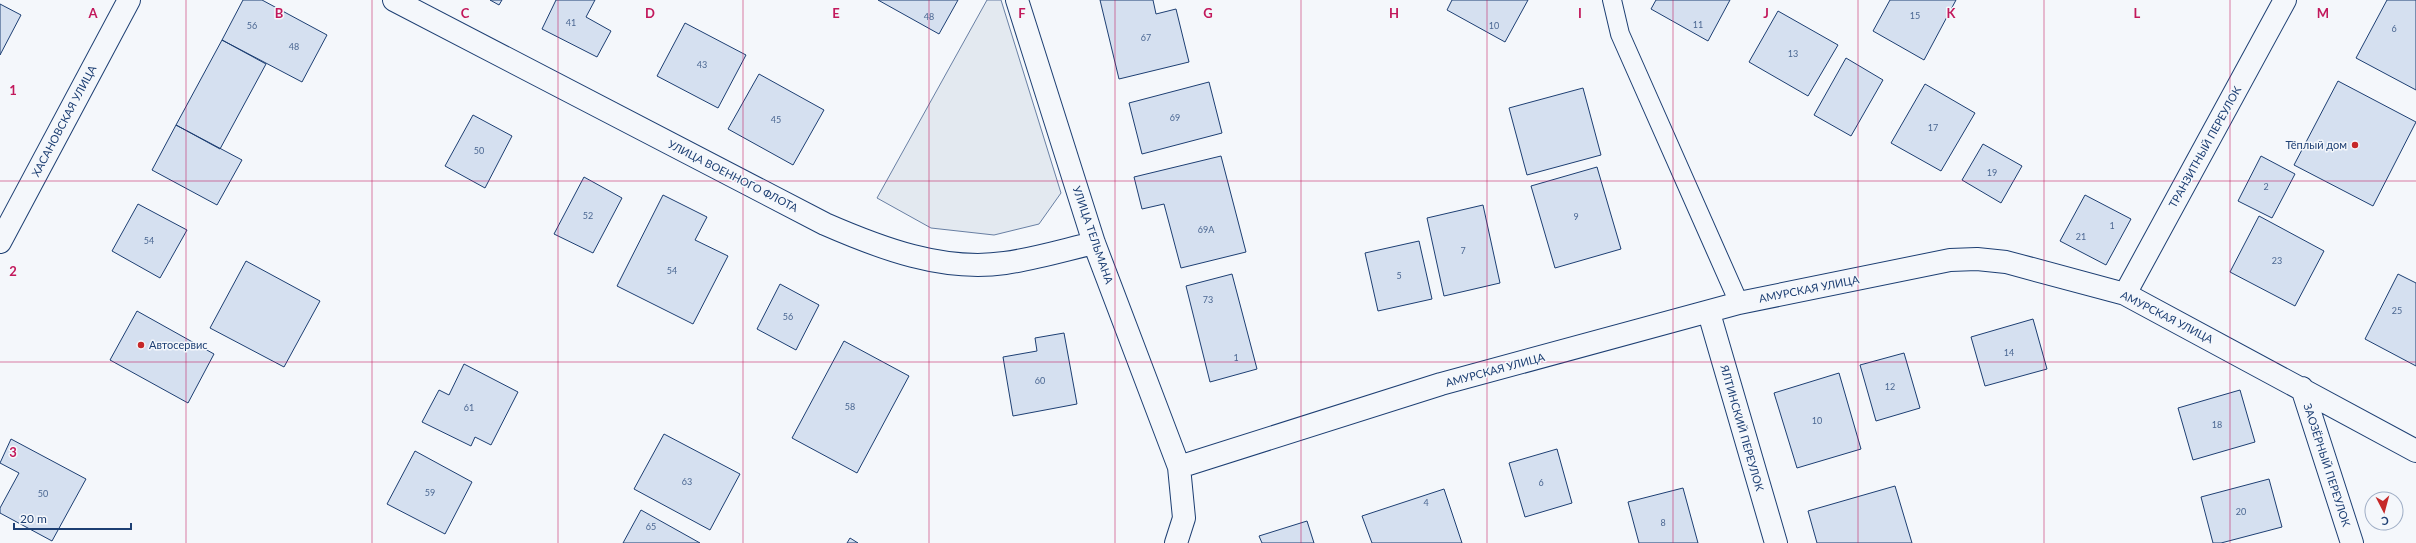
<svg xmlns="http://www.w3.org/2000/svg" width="2416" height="543" viewBox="0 0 2416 543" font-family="Lato,sans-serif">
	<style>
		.green { fill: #e3e9f0; stroke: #687fa3 }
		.building { fill: #d5e0f0; stroke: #1d3f73 }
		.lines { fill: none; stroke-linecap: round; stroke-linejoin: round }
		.lane-casing { stroke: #1d3f73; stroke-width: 20 }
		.street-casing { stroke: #1d3f73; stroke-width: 24 }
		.lane { stroke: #f4f7fb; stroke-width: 18 }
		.street { stroke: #f4f7fb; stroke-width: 22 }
		.grid { fill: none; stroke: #c2185b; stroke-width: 1; stroke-opacity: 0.55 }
		.poi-dot { fill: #c62828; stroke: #f4f7fb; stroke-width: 1.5 }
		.labels { text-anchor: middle; stroke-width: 3; stroke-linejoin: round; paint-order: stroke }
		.number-label { font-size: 9px; fill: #4b6792 }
		.street-label { font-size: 11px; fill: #1d3f73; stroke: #f4f7fb }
		.poi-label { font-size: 11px; fill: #1d3f73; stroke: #f4f7fb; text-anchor: end }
		.grid-label { font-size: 13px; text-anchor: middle; font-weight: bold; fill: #c2185b; stroke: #f4f7fb; stroke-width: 3; stroke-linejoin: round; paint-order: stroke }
	</style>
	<rect width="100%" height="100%" fill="#f4f7fb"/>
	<!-- green -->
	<path class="green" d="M 987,0 L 1001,0 L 1061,193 L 1039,224 L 994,235 L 931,228 L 877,198 Z"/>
	<!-- building -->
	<path class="building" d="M 243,0 L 262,0 L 327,35 L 302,82 L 222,40 Z
		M 490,0 L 502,0 L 499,5 Z
		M 556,0 L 595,0 L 586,17 L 611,31 L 597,57 L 542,29 Z
		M 878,0 L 958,0 L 939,34 Z
		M 1100,0 L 1153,0 L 1156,14 L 1176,9 L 1189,62 L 1119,79 Z
		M 1452,0 L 1528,0 L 1505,42 L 1447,10 Z
		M 1656,0 L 1730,0 L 1708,41 L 1651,9 Z
		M 1890,0 L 1956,0 L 1924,60 L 1873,31 Z
		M 2387,0 L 2416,0 L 2416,90 L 2356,58 Z
		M 0,4 L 21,15 L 0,55 Z
		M 1778,11 L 1838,45 L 1808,96 L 1749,62 Z
		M 685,23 L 746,55 L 718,108 L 657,76 Z
		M 222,40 L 266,64 L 220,149 L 176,125 Z
		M 1846,58 L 1883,80 L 1851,136 L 1814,115 Z
		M 759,74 L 824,110 L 793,165 L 728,129 Z
		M 2338,81 L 2416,122 L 2373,206 L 2294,165 Z
		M 1209,82 L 1222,133 L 1142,154 L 1129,103 Z
		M 1925,84 L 1975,113 L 1941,171 L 1891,143 Z
		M 1583,88 L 1601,155 L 1527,175 L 1509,108 Z
		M 473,115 L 512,136 L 485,188 L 445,166 Z
		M 176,125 L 242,160 L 217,205 L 152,170 Z
		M 1983,144 L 2022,166 L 2001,203 L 1962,180 Z
		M 1221,156 L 1246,252 L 1181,268 L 1164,204 L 1142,209 L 1134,177 Z
		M 2261,156 L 2295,174 L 2272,218 L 2238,201 Z
		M 1597,167 L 1621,249 L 1555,268 L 1531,186 Z
		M 584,177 L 622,198 L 593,253 L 554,234 Z
		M 663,195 L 707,217 L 695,240 L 728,256 L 693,324 L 617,286 Z
		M 2085,195 L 2131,219 L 2106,265 L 2060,241 Z
		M 138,204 L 187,230 L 160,278 L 112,251 Z
		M 1483,205 L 1500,283 L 1444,296 L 1427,218 Z
		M 2259,216 L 2324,251 L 2295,306 L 2230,272 Z
		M 1419,241 L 1432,299 L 1378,311 L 1365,253 Z
		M 246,261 L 320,301 L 284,367 L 210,328 Z
		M 1232,274 L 1257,369 L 1210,382 L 1186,286 Z
		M 2398,274 L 2416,283 L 2416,366 L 2365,339 Z
		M 780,284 L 819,305 L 796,350 L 757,329 Z
		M 137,311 L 214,354 L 188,403 L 110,360 Z
		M 2033,319 L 2047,369 L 1985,386 L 1971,337 Z
		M 1064,333 L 1077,404 L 1013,416 L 1003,357 L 1037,351 L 1035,338 Z
		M 844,341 L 909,376 L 857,473 L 792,438 Z
		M 1904,353 L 1920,408 L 1876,421 L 1860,365 Z
		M 464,364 L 518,392 L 491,445 L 475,437 L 471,446 L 422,422 L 439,390 L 449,395 Z
		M 1839,373 L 1861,449 L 1797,468 L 1774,393 Z
		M 2240,390 L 2255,442 L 2193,460 L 2178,408 Z
		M 664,434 L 740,474 L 710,530 L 634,489 Z
		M 11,439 L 86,479 L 52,541 L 0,513 L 0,508 L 19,473 L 0,463 Z
		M 1557,449 L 1572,503 L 1525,517 L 1509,463 Z
		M 415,451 L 472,482 L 445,534 L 387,504 Z
		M 2269,479 L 2282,527 L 2221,543 L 2213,543 L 2201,497 Z
		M 1895,486 L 1912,543 L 1817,543 L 1808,511 Z
		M 1683,488 L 1698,543 L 1639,543 L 1628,502 Z
		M 1444,489 L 1462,543 L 1372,543 L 1362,516 Z
		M 641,510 L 700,543 L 623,543 Z
		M 1307,521 L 1314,543 L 1262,543 L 1259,536 Z
		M 850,538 L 858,543 L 847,543 Z"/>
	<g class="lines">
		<!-- lane casing -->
		<g class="lane-casing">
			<path id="lane" d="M 1612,0 L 1620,34 L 1739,303"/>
		</g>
		<!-- street casing -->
		<g class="street-casing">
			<path id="street" d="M 394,0 L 825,224 C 880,248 943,272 1005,263 C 1034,259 1064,250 1094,243
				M 1017,0 L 1094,243 L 1179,467 L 1184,518 L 1176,543
				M 0,242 L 129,0
				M 2125,294 L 2285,0
				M 1709,313 L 1776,543
				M 2302,388 L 2352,543
				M 1179,467 L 1441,384 L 1739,303 L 1950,260 L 1977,259 L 2006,262 L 2125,294 L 2416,451"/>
		</g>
		<!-- lane -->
		<use href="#lane" class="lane"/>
		<!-- street -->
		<use href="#street" class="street"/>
	</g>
	<!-- grid -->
	<path class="grid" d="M 186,0 L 186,543M 372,0 L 372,543M 558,0 L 558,543M 743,0 L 743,543M 929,0 L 929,543M 1115,0 L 1115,543M 1301,0 L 1301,543M 1487,0 L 1487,543M 1673,0 L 1673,543M 1858,0 L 1858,543M 2044,0 L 2044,543M 2230,0 L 2230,543M 0,181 L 2416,181M 0,362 L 2416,362"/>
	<!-- markers -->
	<g class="poi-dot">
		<circle cx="2355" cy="145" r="4"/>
		<circle cx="141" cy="345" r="4"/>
	</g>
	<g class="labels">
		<!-- number labels -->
		<g class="number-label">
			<text x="1915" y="19">15</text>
			<text x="929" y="20">48</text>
			<text x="571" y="26">41</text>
			<text x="1698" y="28">11</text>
			<text x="252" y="29">56</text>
			<text x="1494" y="29">10</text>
			<text x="2394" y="32">6</text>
			<text x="1146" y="41">67</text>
			<text x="294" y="50">48</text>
			<text x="1793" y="57">13</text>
			<text x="702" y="68">43</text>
			<text x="1175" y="121">69</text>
			<text x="776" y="123">45</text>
			<text x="1933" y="131">17</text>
			<text x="479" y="154">50</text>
			<text x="1992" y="176">19</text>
			<text x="2266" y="190">2</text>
			<text x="588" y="219">52</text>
			<text x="1576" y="220">9</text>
			<text x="2112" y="229">1</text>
			<text x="1206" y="233">69А</text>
			<text x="2081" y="240">21</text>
			<text x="149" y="244">54</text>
			<text x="1463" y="254">7</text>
			<text x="2277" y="264">23</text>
			<text x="672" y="274">54</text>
			<text x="1399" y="279">5</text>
			<text x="1208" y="303">73</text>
			<text x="2397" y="314">25</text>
			<text x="788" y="320">56</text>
			<text x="2009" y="356">14</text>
			<text x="1236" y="361">1</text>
			<text x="1040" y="384">60</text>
			<text x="1890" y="390">12</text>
			<text x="850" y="410">58</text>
			<text x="469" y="411">61</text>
			<text x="1817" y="424">10</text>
			<text x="2217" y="428">18</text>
			<text x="687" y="485">63</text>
			<text x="1541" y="486">6</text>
			<text x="430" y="496">59</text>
			<text x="43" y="497">50</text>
			<text x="1426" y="506">4</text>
			<text x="2241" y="515">20</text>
			<text x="1663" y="526">8</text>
			<text x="651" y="530">65</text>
		</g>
		<!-- street labels -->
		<g class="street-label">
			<text transform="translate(64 121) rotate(-62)" y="4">ХАСАНОВСКАЯ УЛИЦА</text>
			<text transform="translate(2205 147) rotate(-61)" y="4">ТРАНЗИТНЫЙ ПЕРЕУЛОК</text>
			<text transform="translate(733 176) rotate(27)" y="4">УЛИЦА ВОЕННОГО ФЛОТА</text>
			<text transform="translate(1093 235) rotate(71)" y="4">УЛИЦА ТЕЛЬМАНА</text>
			<text transform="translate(1809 289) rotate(-11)" y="4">АМУРСКАЯ УЛИЦА</text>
			<text transform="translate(2167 317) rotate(27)" y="4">АМУРСКАЯ УЛИЦА</text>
			<text transform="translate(1495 370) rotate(-15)" y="4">АМУРСКАЯ УЛИЦА</text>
			<text transform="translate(1742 428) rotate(74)" y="4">ЯЛТИНСКИЙ ПЕРЕУЛОК</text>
			<text transform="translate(2327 465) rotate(72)" y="4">ЗАОЗЁРНЫЙ ПЕРЕУЛОК</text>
		</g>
		<!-- poi labels -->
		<g class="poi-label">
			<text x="2347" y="149">Тёплый дом</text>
			<text x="149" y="349" text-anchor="start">Автосервис</text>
		</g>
	</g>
	<g class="grid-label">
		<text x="93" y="18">A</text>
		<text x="279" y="18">B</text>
		<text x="465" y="18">C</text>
		<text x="650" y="18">D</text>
		<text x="836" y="18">E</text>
		<text x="1022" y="18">F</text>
		<text x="1208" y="18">G</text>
		<text x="1394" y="18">H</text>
		<text x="1580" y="18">I</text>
		<text x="1766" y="18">J</text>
		<text x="1951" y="18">K</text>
		<text x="2137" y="18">L</text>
		<text x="2323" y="18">M</text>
		<text x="13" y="95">1</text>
		<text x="13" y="276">2</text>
		<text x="13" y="457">3</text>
	</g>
	<!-- north arrow -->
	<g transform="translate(2384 511) rotate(174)"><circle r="19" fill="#f4f7fb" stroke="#9eadc5"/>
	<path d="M0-3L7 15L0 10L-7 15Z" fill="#c62828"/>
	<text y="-6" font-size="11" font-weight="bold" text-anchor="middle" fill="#1d3f73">С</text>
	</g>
	<!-- scale -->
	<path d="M14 523v6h117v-6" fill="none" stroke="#1d3f73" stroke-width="2"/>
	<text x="20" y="523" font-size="12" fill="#1d3f73" stroke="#f4f7fb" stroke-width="3" paint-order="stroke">20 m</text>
</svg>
